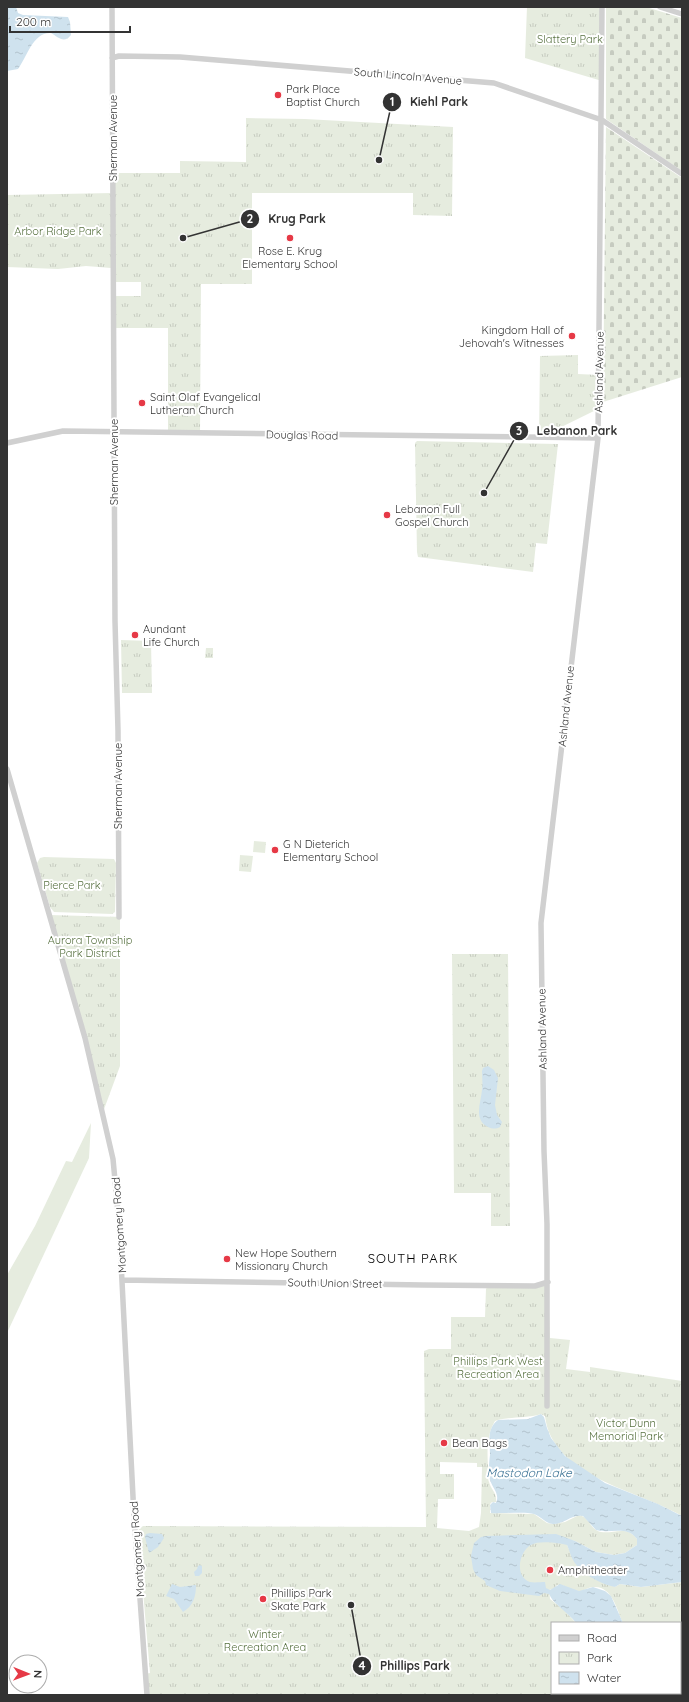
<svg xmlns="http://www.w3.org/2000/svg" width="689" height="1702" viewBox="0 0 689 1702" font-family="Quicksand,sans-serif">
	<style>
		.green { fill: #e6ecdf }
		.cemetery { fill: url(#cemetery-stones) }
		.park { fill: url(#park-tufts); fill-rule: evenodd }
		.water { fill: url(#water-ripples) }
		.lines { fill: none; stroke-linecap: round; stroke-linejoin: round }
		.tertiary { stroke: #d0d0d0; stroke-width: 5.5 }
		.poi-dot { fill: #e63946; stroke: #fff; stroke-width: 1.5 }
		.labels { text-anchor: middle; stroke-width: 4; stroke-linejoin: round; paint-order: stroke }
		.park-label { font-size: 11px; fill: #56703f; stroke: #fff }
		.street-label { font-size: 11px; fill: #333; stroke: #fff }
		.poi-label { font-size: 11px; fill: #333; stroke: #fff; text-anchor: start }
		.water-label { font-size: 12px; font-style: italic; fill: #3f7597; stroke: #fff }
		.quarter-label { font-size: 13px; letter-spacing: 1px; fill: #000; stroke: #fff }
		.leader { fill: none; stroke: #333; stroke-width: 1.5 }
		.callout-dot { fill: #333; stroke: #fff; stroke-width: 1.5 }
		.mark-label { font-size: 12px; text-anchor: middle; font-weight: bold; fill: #fff }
		.callout-label { font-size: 12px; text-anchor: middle; font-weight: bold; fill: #333; stroke: #fff; stroke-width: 4; stroke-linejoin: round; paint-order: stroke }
	</style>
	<defs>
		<pattern id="cemetery-stones" width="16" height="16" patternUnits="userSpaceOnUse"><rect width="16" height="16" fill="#e6ecdf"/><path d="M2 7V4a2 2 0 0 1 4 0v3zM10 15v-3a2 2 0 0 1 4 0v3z" fill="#c6cbc0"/></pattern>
		<pattern id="park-tufts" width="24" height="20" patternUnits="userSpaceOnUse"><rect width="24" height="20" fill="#e6ecdf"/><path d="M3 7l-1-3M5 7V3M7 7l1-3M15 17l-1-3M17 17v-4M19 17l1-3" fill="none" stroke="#c6cbc0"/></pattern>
		<pattern id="water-ripples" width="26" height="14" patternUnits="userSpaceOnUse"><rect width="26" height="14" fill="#cfe2ee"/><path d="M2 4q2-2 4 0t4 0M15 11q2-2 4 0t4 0" fill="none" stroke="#b2c2cd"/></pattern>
	</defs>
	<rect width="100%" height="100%" fill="#fff"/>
	<!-- green -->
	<path class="green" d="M 91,1123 L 89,1158 L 7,1333 L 7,1275 L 35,1226 L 66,1161 L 72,1162 Z"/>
	<!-- cemetery -->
	<path class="cemetery" d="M 606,7 L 646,7 L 682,18 L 682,171 L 606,119 Z
		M 606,127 L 682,178 L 682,377 L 603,402 Z"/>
	<!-- park -->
	<path class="park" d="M 527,7 L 602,7 L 602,81 L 525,58 Z
		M 246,118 L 305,119 L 453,127 L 452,216 L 413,215 L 413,193 L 252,193 L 252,284 L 201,284 L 200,433 L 168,433 L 168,328 L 113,328 L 114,296 L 141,296 L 141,282 L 115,282 L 115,173 L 180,173 L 180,161 L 246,162 Z
		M 113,193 L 111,268 L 86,266 L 58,269 L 7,267 L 7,195 Z
		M 578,355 L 578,374 L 599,375 L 598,409 L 539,438 L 540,356 Z
		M 417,441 L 558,444 L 547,544 L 536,543 L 533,572 L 418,557 L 417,552 L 415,443 Z
		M 121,640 L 151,641 L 152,693 L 122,693 Z
		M 206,648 L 213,648 L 213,658 L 205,658 Z
		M 254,841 L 266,842 L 265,853 L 253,852 Z
		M 240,855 L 253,856 L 251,872 L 239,871 Z
		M 44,857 L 114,859 L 116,863 L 115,912 L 112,914 L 54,912 L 50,907 L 37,863 L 40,858 Z
		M 50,915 L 120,917 L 120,1066 L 103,1112 Z
		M 452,954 L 508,954 L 510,1226 L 491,1226 L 491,1193 L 454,1193 Z
		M 548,1282 L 550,1338 L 570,1340 L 566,1369 L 590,1372 L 590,1367 L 682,1381 L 682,1516 C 638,1490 552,1477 545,1416 L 541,1414 C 525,1419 510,1416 495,1421 C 487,1434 487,1451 488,1466 C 489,1471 487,1477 489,1482 C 491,1490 497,1492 496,1502 L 492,1502 L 490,1504 L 490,1513 L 534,1514 L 547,1523 L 553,1524 L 565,1522 L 579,1515 C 590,1517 589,1529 601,1532 C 614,1534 627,1525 637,1539 L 637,1545 L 625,1553 L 614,1555 L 596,1552 L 575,1541 L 569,1540 L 567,1545 L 576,1564 L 615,1587 L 620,1584 L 641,1587 L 682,1582 L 682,1674 L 680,1673 L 680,1623 L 623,1623 C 617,1610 612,1585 593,1587 C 587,1587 584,1592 578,1591 C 570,1590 565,1584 557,1585 L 553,1589 L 549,1590 L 550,1599 L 564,1610 L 576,1623 L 552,1623 L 552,1693 L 636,1693 L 638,1695 L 148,1695 L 145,1674 L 150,1673 L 138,1533 L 139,1529 L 143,1526 L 426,1527 L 424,1351 L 429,1349 L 451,1349 L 451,1317 L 485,1317 L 486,1289 L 488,1286 L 535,1286 ZM 440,1462 L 477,1463 L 477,1467 L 482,1467 L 481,1513 L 479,1527 L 469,1531 L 437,1528 L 438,1499 L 454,1499 L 454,1474 L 440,1474 Z"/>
	<!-- water -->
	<path class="water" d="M 7,7 L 16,7 L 18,13 L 23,15 L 68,17 L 70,22 L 71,35 C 64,44 58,37 51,33 C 33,32 27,57 18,69 L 7,71 Z
		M 488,1066 L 494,1070 L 498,1078 L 495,1105 L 497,1115 L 502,1122 L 500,1127 C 496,1129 493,1129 488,1127 C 473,1120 481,1102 482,1090 C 483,1084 482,1077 482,1071 L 483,1068 Z
		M 541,1414 L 544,1417 L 547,1428 L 551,1438 L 565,1456 L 605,1483 L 658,1504 L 682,1516 L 682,1582 L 641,1587 L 620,1584 L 615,1587 C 600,1584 578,1572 572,1558 C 570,1554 569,1549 567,1545 C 559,1543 539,1540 531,1545 C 519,1551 514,1577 530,1582 C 534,1583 541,1582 545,1582 L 546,1588 L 550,1590 L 560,1584 L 579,1591 L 593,1587 L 605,1591 L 611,1596 L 623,1623 L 576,1623 C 568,1612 554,1605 549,1594 L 544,1593 L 539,1596 L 500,1591 L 486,1585 L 485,1581 L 476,1575 L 473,1569 L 471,1556 L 474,1543 L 481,1537 L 486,1536 L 556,1534 L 575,1541 L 596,1552 L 614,1555 L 625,1553 L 637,1545 L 637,1539 C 627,1525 610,1534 596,1530 L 583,1516 C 572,1514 564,1524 553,1524 C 545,1523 542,1517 534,1514 C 525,1511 501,1514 491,1513 L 490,1505 L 493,1502 L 496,1503 C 500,1494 493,1489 490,1480 C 488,1473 489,1463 490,1455 C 490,1443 486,1429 498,1420 L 528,1419 Z
		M 150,1533 L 162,1534 L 164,1538 L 158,1547 L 149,1553 L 145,1537 L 146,1534 Z
		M 200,1565 L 202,1566 L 202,1573 L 199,1576 L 195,1576 L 194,1572 L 197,1569 L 198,1566 Z
		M 172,1584 L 180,1587 L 196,1585 C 196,1597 193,1606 183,1612 L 174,1599 L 166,1596 Z
		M 680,1674 L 682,1674 L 682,1695 L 638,1695 L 636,1693 L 680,1693 Z"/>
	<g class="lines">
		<!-- tertiary -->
		<path class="tertiary" d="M 112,7 L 115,621 L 118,731 L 119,917
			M 660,7 L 682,14
			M 112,58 L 119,56 L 180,57 L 494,83 L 602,120 L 682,174
			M 7,443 L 63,431 L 598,438
			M 7,769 L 85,1038 L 113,1159 L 119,1223 L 134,1516 L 147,1695
			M 122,1280 L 423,1285 L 535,1286 L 548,1282
			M 547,1406 L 547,1224 L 544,1151 L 541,923 L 598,438 L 602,7"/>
	</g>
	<!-- markers -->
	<g class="poi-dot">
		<circle cx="278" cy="95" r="4"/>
		<circle cx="290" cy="238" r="4"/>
		<circle cx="572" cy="336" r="4"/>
		<circle cx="142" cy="403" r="4"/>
		<circle cx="387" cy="515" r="4"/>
		<circle cx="135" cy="635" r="4"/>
		<circle cx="275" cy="850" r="4"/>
		<circle cx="227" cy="1259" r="4"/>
		<circle cx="444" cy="1443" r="4"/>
		<circle cx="550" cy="1570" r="4"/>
		<circle cx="263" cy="1599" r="4"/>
	</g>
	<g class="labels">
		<!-- park labels -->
		<g class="park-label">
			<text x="570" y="43">Slattery Park</text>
			<text x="58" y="235">Arbor Ridge Park</text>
			<text x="72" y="889">Pierce Park</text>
			<text x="90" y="944">Aurora Township<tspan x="90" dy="13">Park District</tspan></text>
			<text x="498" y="1365">Phillips Park West<tspan x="498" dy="13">Recreation Area</tspan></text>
			<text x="626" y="1427">Victor Dunn<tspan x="626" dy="13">Memorial Park</tspan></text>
			<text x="265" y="1638">Winter<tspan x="265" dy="13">Recreation Area</tspan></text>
		</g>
		<!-- street labels -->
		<g class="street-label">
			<text transform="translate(408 76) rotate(5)" y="4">South Lincoln Avenue</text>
			<text transform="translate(113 138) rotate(-90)" y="4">Sherman Avenue</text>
			<text transform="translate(599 372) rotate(-89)" y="4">Ashland Avenue</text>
			<text transform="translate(302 435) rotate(1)" y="4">Douglas Road</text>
			<text transform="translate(114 462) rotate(-90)" y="4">Sherman Avenue</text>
			<text transform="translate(566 706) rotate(-84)" y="4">Ashland Avenue</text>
			<text transform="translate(118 786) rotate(-90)" y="4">Sherman Avenue</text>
			<text transform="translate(542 1029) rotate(-91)" y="4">Ashland Avenue</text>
			<text transform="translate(119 1225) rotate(-94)" y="4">Montgomery Road</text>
			<text transform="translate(335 1283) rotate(1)" y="4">South Union Street</text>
			<text transform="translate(137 1549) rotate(-94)" y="4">Montgomery Road</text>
		</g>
		<!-- poi labels -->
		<g class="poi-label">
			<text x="286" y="93">Park Place<tspan x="286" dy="13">Baptist Church</tspan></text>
			<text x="290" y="255" text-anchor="middle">Rose E. Krug<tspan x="290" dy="13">Elementary School</tspan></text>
			<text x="564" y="334" text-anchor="end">Kingdom Hall of<tspan x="564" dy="13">Jehovah's Witnesses</tspan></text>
			<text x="150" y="401">Saint Olaf Evangelical<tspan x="150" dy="13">Lutheran Church</tspan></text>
			<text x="395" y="513">Lebanon Full<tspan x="395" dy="13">Gospel Church</tspan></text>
			<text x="143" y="633">Aundant<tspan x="143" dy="13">Life Church</tspan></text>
			<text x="283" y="848">G N Dieterich<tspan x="283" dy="13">Elementary School</tspan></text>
			<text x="235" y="1257">New Hope Southern<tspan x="235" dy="13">Missionary Church</tspan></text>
			<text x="452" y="1447">Bean Bags</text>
			<text x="558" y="1574">Amphitheater</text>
			<text x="271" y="1597">Phillips Park<tspan x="271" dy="13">Skate Park</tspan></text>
		</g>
		<!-- water labels -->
		<g class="water-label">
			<text x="529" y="1477">Mastodon Lake</text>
		</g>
		<!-- quarter labels -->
		<g class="quarter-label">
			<text x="413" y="1263">SOUTH PARK</text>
		</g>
	</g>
	<!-- callouts -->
	<path class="leader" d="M379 160L392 102M183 238L250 219M484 493L519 431M351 1605L362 1666"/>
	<g class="callout-dot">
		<circle cx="379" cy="160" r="4"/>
		<circle cx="183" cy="238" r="4"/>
		<circle cx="484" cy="493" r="4"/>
		<circle cx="351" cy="1605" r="4"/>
		<circle cx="392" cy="102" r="10"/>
		<circle cx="250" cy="219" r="10"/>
		<circle cx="519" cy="431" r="10"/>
		<circle cx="362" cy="1666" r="10"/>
	</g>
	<g class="mark-label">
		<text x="392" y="106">1</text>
		<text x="250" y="223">2</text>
		<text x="519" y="435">3</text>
		<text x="362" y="1670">4</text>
	</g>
	<g class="callout-label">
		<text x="439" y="106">Kiehl Park</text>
		<text x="297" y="223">Krug Park</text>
		<text x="577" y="435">Lebanon Park</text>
		<text x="415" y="1670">Phillips Park</text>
	</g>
	<!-- border -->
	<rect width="689" height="1702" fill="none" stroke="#333333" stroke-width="16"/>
	<!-- legend -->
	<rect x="551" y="1622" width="130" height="72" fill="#ffffff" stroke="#adadad"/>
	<rect x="559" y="1635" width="20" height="6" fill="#d0d0d0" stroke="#adadad"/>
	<text x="587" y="1642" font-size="12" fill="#333333">Road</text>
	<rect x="559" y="1652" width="20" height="12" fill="url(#park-tufts)" stroke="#adadad"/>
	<text x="587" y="1662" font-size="12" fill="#333333">Park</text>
	<rect x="559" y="1672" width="20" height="12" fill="url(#water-ripples)" stroke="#adadad"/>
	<text x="587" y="1682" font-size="12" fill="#333333">Water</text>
	<!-- north arrow -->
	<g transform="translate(28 1674) rotate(91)"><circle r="19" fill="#ffffff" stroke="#adadad"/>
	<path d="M0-3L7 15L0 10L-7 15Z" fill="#e63946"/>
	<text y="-6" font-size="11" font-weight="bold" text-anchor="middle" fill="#333333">N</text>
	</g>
	<!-- scale -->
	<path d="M10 26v6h120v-6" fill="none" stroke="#333333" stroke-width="2"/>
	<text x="16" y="26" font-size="12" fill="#333333" stroke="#ffffff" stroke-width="3" paint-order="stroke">200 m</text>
</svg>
